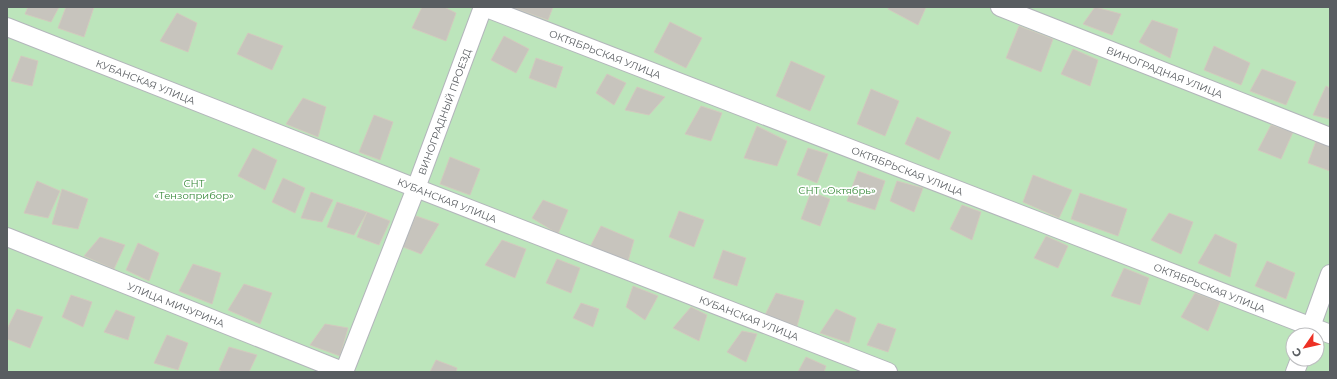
<svg xmlns="http://www.w3.org/2000/svg" width="1337" height="379" viewBox="0 0 1337 379" font-family="Montserrat,sans-serif">
	<style>
		.green { fill: #bce5bb; fill-rule: evenodd }
		.building { fill: #c7c4bd; stroke: #d1cbbe }
		.lines { fill: none; stroke-linecap: round; stroke-linejoin: round }
		.minor-casing { stroke: #b3b6bb; stroke-width: 20 }
		.minor { stroke: #fff; stroke-width: 18 }
		.labels { text-anchor: middle; stroke-width: 3.5; stroke-linejoin: round; paint-order: stroke }
		.street-label { font-size: 10px; fill: #595d61; stroke: #fff }
		.park-label { font-size: 10px; fill: #338735; stroke: #fff }
	</style>
	<rect width="100%" height="100%" fill="#ece9e0"/>
	<!-- green -->
	<path class="green" d="M 7,7 L 1330,7 L 1330,372 L 7,372 ZM 1293,335 L 1317,335 L 1317,359 L 1293,359 Z"/>
	<!-- building -->
	<path class="building" d="M 28,7 L 59,7 L 51,22 L 25,14 Z
		M 66,7 L 94,7 L 84,37 L 58,28 Z
		M 422,7 L 444,7 L 456,13 L 446,41 L 412,28 Z
		M 511,7 L 553,7 L 548,20 Z
		M 889,7 L 926,7 L 918,25 L 888,9 Z
		M 1095,7 L 1121,14 L 1112,35 L 1083,24 Z
		M 177,13 L 197,23 L 188,52 L 160,41 Z
		M 1152,20 L 1178,29 L 1170,58 L 1139,42 Z
		M 670,22 L 702,38 L 686,68 L 654,52 Z
		M 1019,26 L 1053,39 L 1041,72 L 1006,58 Z
		M 248,33 L 283,46 L 272,70 L 237,54 Z
		M 504,36 L 529,49 L 516,73 L 491,60 Z
		M 1214,46 L 1250,63 L 1241,85 L 1204,70 Z
		M 1073,49 L 1098,60 L 1090,86 L 1061,74 Z
		M 21,56 L 38,61 L 32,86 L 11,81 Z
		M 536,58 L 563,67 L 556,88 L 529,78 Z
		M 791,61 L 825,76 L 810,111 L 776,96 Z
		M 1262,69 L 1296,82 L 1286,105 L 1250,91 Z
		M 607,74 L 626,83 L 614,105 L 596,93 Z
		M 1326,86 L 1330,88 L 1330,119 L 1313,115 Z
		M 637,87 L 665,97 L 649,115 L 625,110 Z
		M 871,89 L 899,101 L 885,136 L 857,124 Z
		M 303,98 L 326,107 L 318,137 L 286,124 Z
		M 701,106 L 722,113 L 711,141 L 685,134 Z
		M 374,115 L 393,122 L 380,160 L 359,152 Z
		M 917,117 L 951,132 L 939,160 L 905,144 Z
		M 1271,125 L 1293,132 L 1281,159 L 1258,150 Z
		M 757,126 L 787,141 L 777,166 L 744,158 Z
		M 1316,141 L 1330,147 L 1330,171 L 1308,163 Z
		M 253,148 L 277,160 L 265,190 L 238,176 Z
		M 808,148 L 828,154 L 817,183 L 797,175 Z
		M 450,157 L 480,169 L 470,195 L 440,184 Z
		M 858,171 L 885,181 L 875,210 L 847,201 Z
		M 1033,175 L 1072,190 L 1059,218 L 1023,202 Z
		M 283,178 L 305,188 L 295,213 L 272,202 Z
		M 37,181 L 60,191 L 48,218 L 24,213 Z
		M 897,181 L 923,188 L 914,212 L 890,201 Z
		M 62,189 L 88,199 L 78,229 L 52,224 Z
		M 311,192 L 333,200 L 322,222 L 301,218 Z
		M 811,192 L 830,199 L 820,226 L 801,219 Z
		M 1080,193 L 1127,209 L 1118,236 L 1071,219 Z
		M 543,200 L 568,210 L 558,234 L 532,218 Z
		M 337,202 L 367,212 L 354,235 L 327,227 Z
		M 962,205 L 981,212 L 972,240 L 950,229 Z
		M 679,211 L 704,220 L 694,247 L 669,237 Z
		M 367,212 L 390,221 L 379,245 L 357,237 Z
		M 1169,213 L 1193,222 L 1181,254 L 1151,240 Z
		M 416,216 L 439,224 L 421,254 L 401,246 Z
		M 601,226 L 634,240 L 628,261 L 590,247 Z
		M 1215,234 L 1237,244 L 1230,277 L 1198,263 Z
		M 1046,236 L 1068,246 L 1058,268 L 1034,258 Z
		M 100,237 L 125,245 L 114,269 L 84,256 Z
		M 502,240 L 526,249 L 515,278 L 485,265 Z
		M 138,243 L 159,253 L 149,281 L 126,270 Z
		M 723,250 L 746,258 L 737,286 L 713,278 Z
		M 557,259 L 580,268 L 571,293 L 546,283 Z
		M 1267,261 L 1295,273 L 1286,299 L 1255,286 Z
		M 193,264 L 221,273 L 212,304 L 179,291 Z
		M 1124,268 L 1149,278 L 1140,305 L 1111,296 Z
		M 244,284 L 272,293 L 260,324 L 228,310 Z
		M 633,286 L 658,296 L 645,320 L 626,307 Z
		M 776,293 L 804,301 L 797,326 L 765,315 Z
		M 1195,293 L 1220,302 L 1208,331 L 1181,317 Z
		M 71,295 L 92,302 L 83,327 L 62,317 Z
		M 581,303 L 599,309 L 593,327 L 573,318 Z
		M 691,307 L 707,315 L 699,341 L 673,328 Z
		M 17,309 L 43,317 L 30,348 L 7,339 L 7,329 Z
		M 836,309 L 856,318 L 849,343 L 820,333 Z
		M 116,310 L 135,317 L 128,340 L 104,332 Z
		M 878,323 L 896,329 L 888,352 L 867,345 Z
		M 325,324 L 348,328 L 340,356 L 310,345 Z
		M 742,331 L 757,334 L 746,362 L 727,352 Z
		M 167,335 L 188,343 L 178,370 L 154,363 Z
		M 229,347 L 257,355 L 249,372 L 223,372 L 219,370 Z
		M 806,357 L 826,366 L 824,372 L 798,372 Z
		M 436,360 L 457,368 L 456,372 L 430,372 Z"/>
	<g class="lines">
		<!-- minor casing -->
		<g class="minor-casing">
			<g id="minor">
				<path id="s1" d="M 484,7 L 1330,334"/>
				<path id="s2" d="M 1000,7 L 1330,137"/>
				<path id="s3" d="M 7,27 L 416,188 L 888,372"/>
				<path id="s4" d="M 7,237 L 345,372"/>
				<path d="M 1308,335 L 1330,274"/>
				<path id="s5" d="M 344,372 L 416,188 L 483,7"/>
				<path d="M 1295,372 L 1300,359"/>
			</g>
		</g>
		<!-- minor -->
		<use href="#minor" class="minor"/>
	</g>
	<g class="labels">
		<!-- street labels -->
		<g class="street-label">
			<text dy="4" stroke="none"><textPath href="#s1" startOffset="130">ОКТЯБРЬСКАЯ УЛИЦА</textPath></text>
			<text dy="4" stroke="none"><textPath href="#s2" startOffset="177">ВИНОГРАДНАЯ УЛИЦА</textPath></text>
			<text dy="4" stroke="none"><textPath href="#s3" startOffset="149">КУБАНСКАЯ УЛИЦА</textPath></text>
			<text dy="4" stroke="none"><textPath href="#s5" startOffset="279">ВИНОГРАДНЫЙ ПРОЕЗД</textPath></text>
			<text dy="4" stroke="none"><textPath href="#s1" startOffset="454">ОКТЯБРЬСКАЯ УЛИЦА</textPath></text>
			<text dy="4" stroke="none"><textPath href="#s3" startOffset="473">КУБАНСКАЯ УЛИЦА</textPath></text>
			<text dy="4" stroke="none"><textPath href="#s1" startOffset="778">ОКТЯБРЬСКАЯ УЛИЦА</textPath></text>
			<text dy="4" stroke="none"><textPath href="#s4" startOffset="182">УЛИЦА МИЧУРИНА</textPath></text>
			<text dy="4" stroke="none"><textPath href="#s3" startOffset="797">КУБАНСКАЯ УЛИЦА</textPath></text>
		</g>
		<!-- park labels -->
		<g class="park-label">
			<text x="194" y="187">СНТ<tspan x="194" dy="12">«Тензоприбор»</tspan></text>
			<text x="837" y="194">СНТ «Октябрь»</text>
		</g>
	</g>
	<!-- border -->
	<rect width="1337" height="379" fill="none" stroke="#595d61" stroke-width="16"/>
	<!-- north arrow -->
	<g transform="translate(1305 347) rotate(236)"><circle r="19" fill="#ffffff" stroke="#bdbec0"/>
	<path d="M0-3L7 15L0 10L-7 15Z" fill="#ed3125"/>
	<text y="-6" font-size="11" font-weight="bold" text-anchor="middle" fill="#595d61">С</text>
	</g>
</svg>
